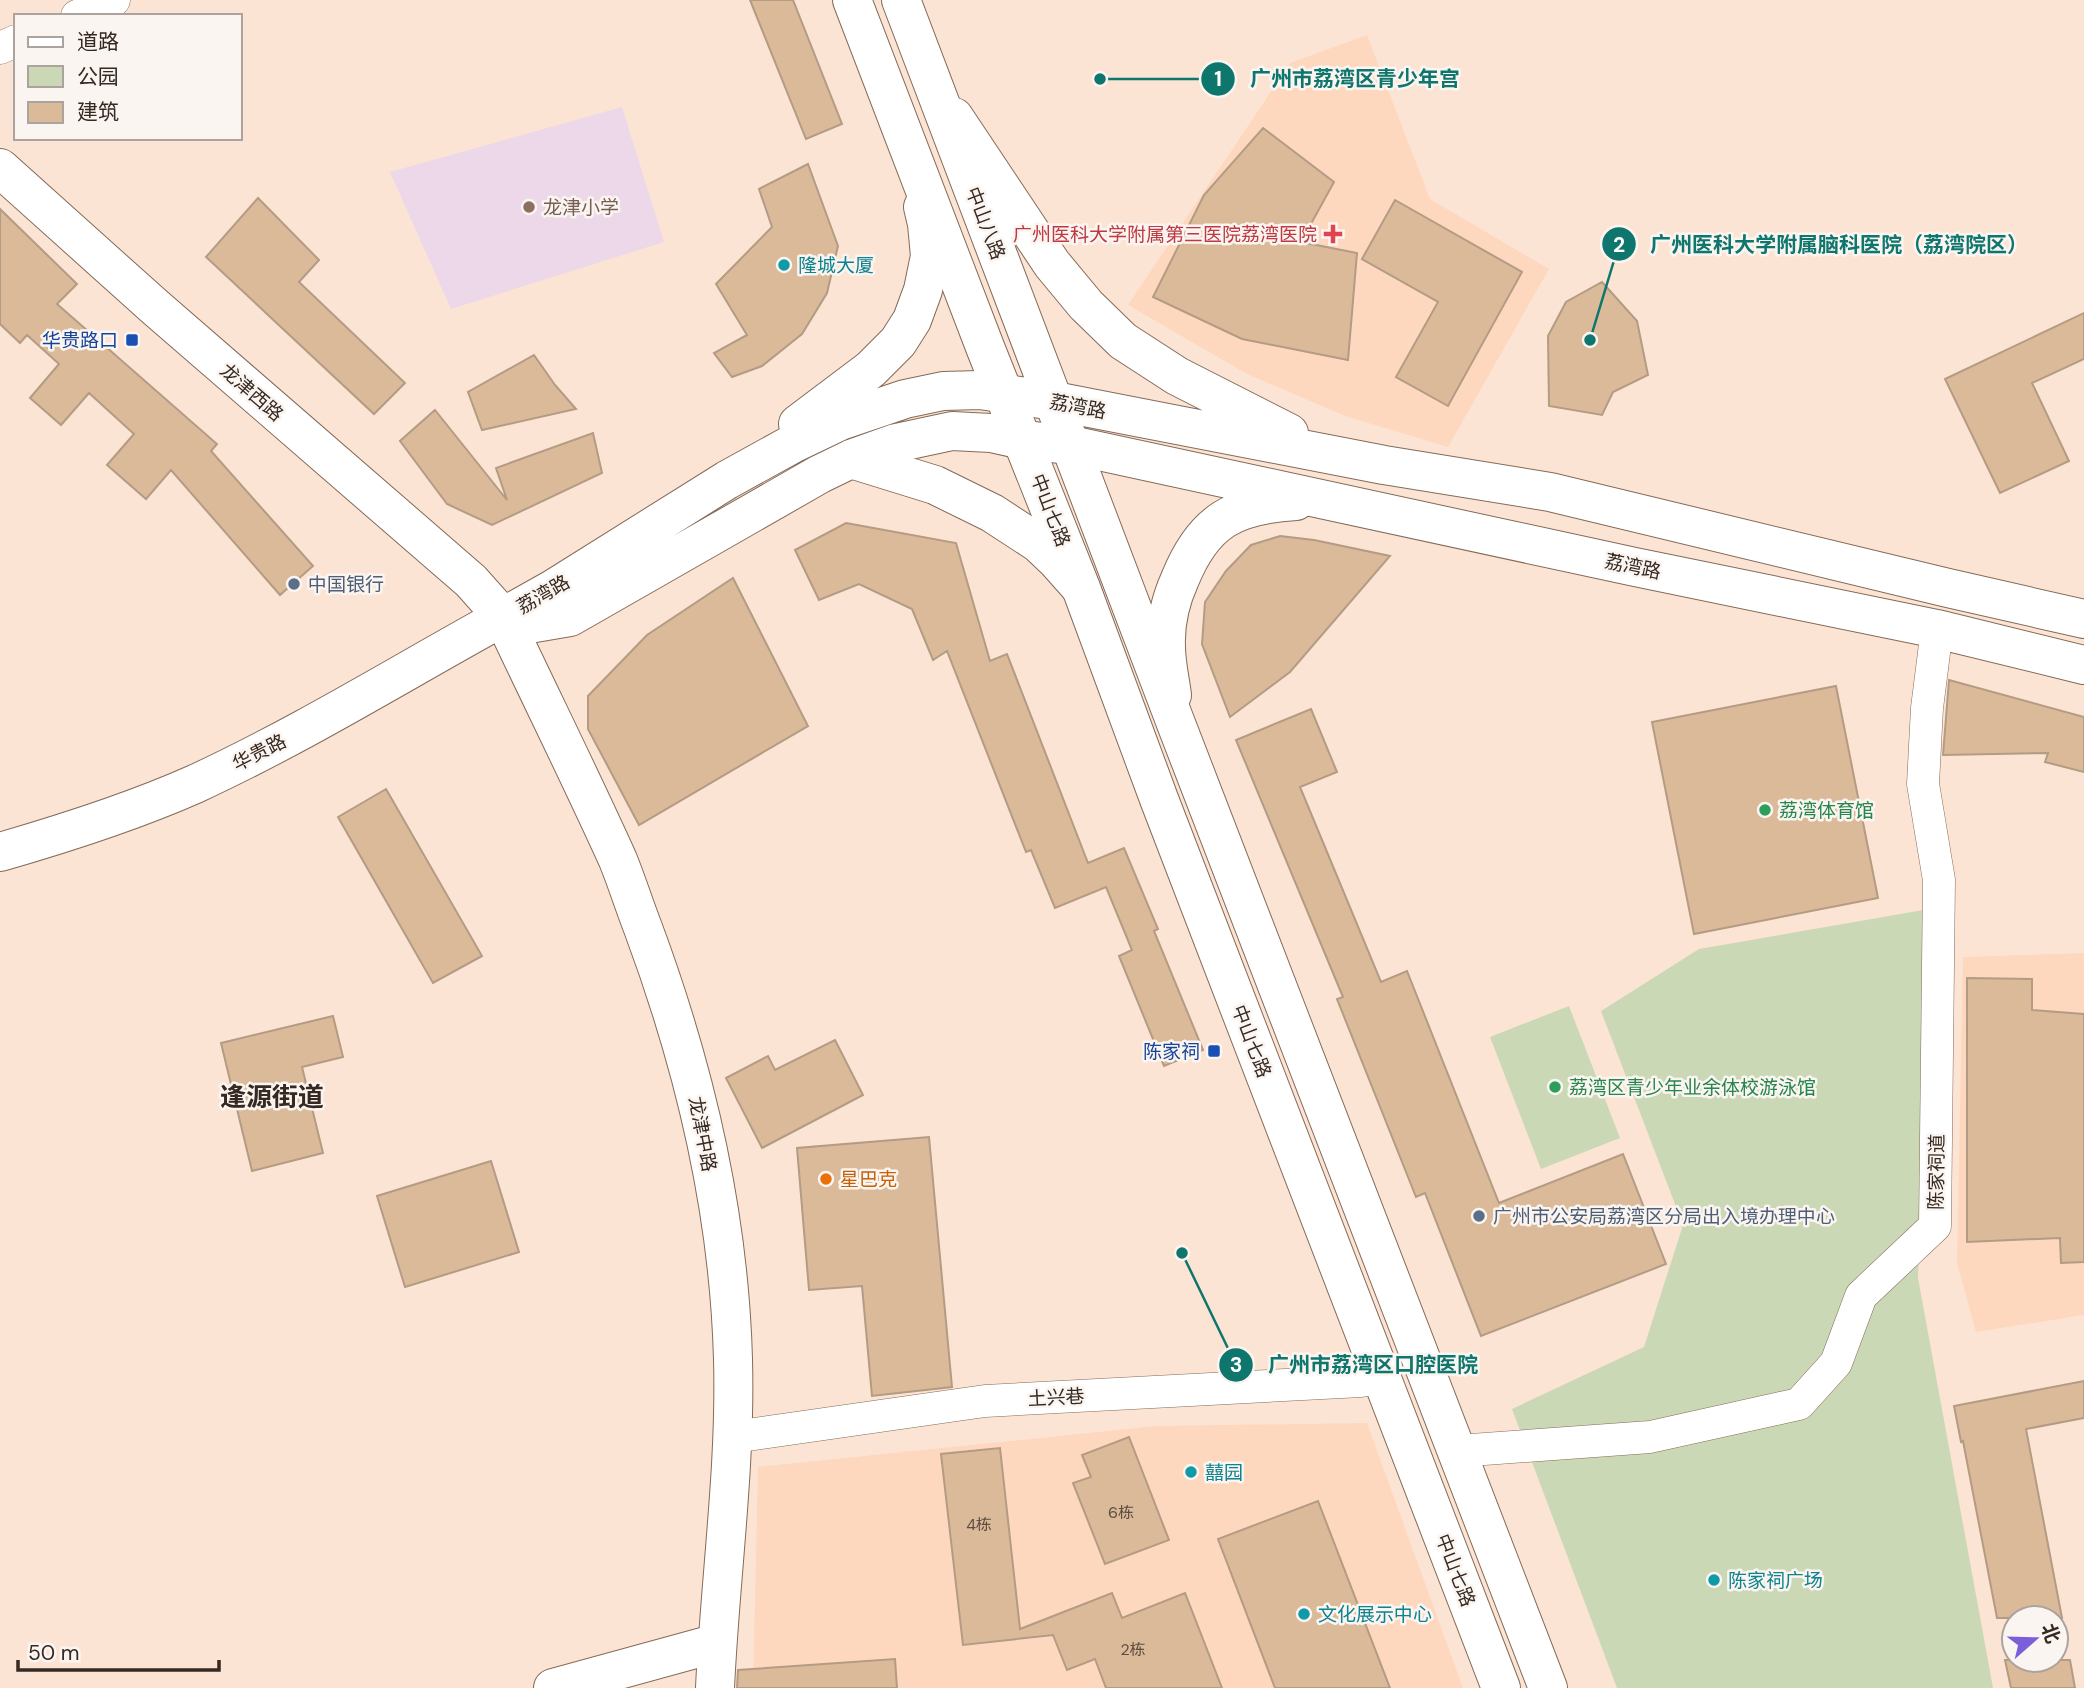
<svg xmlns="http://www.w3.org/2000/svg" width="2084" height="1688" viewBox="0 0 2084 1688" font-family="'DM Sans','Noto Sans SC',sans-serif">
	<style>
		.built { fill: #fdd8bf }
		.education { fill: #ecd8e8 }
		.green { fill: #cbd8b5 }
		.building { fill: #dbba99; stroke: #b39b84; stroke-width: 2 }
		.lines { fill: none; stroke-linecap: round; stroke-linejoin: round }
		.minor-casing { stroke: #846a58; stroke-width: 33 }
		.tertiary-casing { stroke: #846a58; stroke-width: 40 }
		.secondary-casing { stroke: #846a58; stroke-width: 40 }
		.primary-casing { stroke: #846a58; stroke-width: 40 }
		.minor { stroke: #fff; stroke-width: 32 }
		.tertiary { stroke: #fff; stroke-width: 38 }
		.secondary { stroke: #fff; stroke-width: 38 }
		.primary { stroke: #fff; stroke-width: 38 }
		.education-dot { fill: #8d6e63; stroke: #fbf5f1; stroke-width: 2.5 }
		.health-dot { fill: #e0444e; stroke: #fbf5f1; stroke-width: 2.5 }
		.culture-dot { fill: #0f9aa8; stroke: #fbf5f1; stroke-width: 2.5 }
		.transit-dot { fill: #1a4fb4; stroke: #fbf5f1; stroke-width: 2.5 }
		.service-dot { fill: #5c6f8a; stroke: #fbf5f1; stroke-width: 2.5 }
		.leisure-dot { fill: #2e9e5b; stroke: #fbf5f1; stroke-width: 2.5 }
		.food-dot { fill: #e8710a; stroke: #fbf5f1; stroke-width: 2.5 }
		.labels { text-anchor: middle; stroke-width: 5; stroke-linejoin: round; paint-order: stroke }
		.number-label { font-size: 16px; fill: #5e4d40 }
		.education-label { font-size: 19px; fill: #785e54; stroke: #fbf5f1; text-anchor: start }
		.street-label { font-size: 19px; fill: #352922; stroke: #fbf5f1 }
		.health-label { font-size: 19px; fill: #be3a42; stroke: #fbf5f1; text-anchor: end }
		.culture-label { font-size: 19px; fill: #0d838f; stroke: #fbf5f1; text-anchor: start }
		.transit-label { font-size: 19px; fill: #164399; stroke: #fbf5f1; text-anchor: end }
		.service-label { font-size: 19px; fill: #4e5e75; stroke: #fbf5f1; text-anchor: start }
		.leisure-label { font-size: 19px; fill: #27864d; stroke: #fbf5f1; text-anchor: start }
		.food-label { font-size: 19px; fill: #c56008; stroke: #fbf5f1; text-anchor: start }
		.district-label { font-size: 26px; font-weight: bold; fill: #352922; stroke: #fbf5f1 }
		.leader { fill: none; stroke: #0f766e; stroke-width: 2.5 }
		.callout-dot { fill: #0f766e; stroke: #fbf5f1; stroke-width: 2.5 }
		.mark-label { font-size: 21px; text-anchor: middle; font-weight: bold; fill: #fff }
		.callout-label { font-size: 21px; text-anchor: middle; font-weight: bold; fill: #0f766e; stroke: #fbf5f1; stroke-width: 5; stroke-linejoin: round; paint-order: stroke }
	</style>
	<rect width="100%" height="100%" fill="#fce4d4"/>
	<!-- built -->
	<path class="built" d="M 1367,35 L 1430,199 L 1549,269 L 1448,447 L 1345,416 L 1247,374 L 1128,305 L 1290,63 Z
		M 2084,953 L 2084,1315 L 1976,1332 L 1957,1263 L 1963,957 Z
		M 1367,1423 L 1463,1688 L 753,1688 L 758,1467 L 1156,1426 Z"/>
	<!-- education -->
	<path class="education" d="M 622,107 L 664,242 L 451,309 L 390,172 Z"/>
	<!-- green -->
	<path class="green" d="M 1929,909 L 1918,1278 L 1993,1688 L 1617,1688 L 1512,1409 L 1644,1347 L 1683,1225 L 1601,1011 L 1699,949 Z
		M 1569,1006 L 1620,1138 L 1541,1169 L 1490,1037 Z"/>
	<!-- building -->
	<path class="building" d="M 750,0 L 793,0 L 842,124 L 806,139 Z
		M 1263,128 L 1334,182 L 1301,242 L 1357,253 L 1348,360 L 1242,339 L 1153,297 L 1204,195 Z
		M 808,164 L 838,246 L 827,293 L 802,334 L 762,366 L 732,377 L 714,353 L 747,335 L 716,284 L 772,227 L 759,189 Z
		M 258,198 L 319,260 L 299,282 L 405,383 L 374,414 L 206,257 Z
		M 1395,200 L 1522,272 L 1448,406 L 1396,377 L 1438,302 L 1362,259 Z
		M 0,209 L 77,284 L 57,304 L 217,444 L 211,451 L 313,566 L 280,595 L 171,470 L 146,499 L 107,465 L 134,434 L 89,393 L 61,425 L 30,398 L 59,364 L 27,335 L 20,343 L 0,324 Z
		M 1602,282 L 1637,321 L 1648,375 L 1613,392 L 1602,415 L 1549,406 L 1548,336 L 1566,302 Z
		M 2084,313 L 2084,359 L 2032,383 L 2069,461 L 2000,493 L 1945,379 Z
		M 534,355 L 555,385 L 576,409 L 482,430 L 468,392 Z
		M 435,410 L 507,500 L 496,468 L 593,433 L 602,473 L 492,525 L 447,504 L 400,441 Z
		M 846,523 L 956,543 L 990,661 L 1007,654 L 1088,863 L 1124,848 L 1158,929 L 1154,931 L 1203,1050 L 1164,1066 L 1119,956 L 1132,950 L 1106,887 L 1055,908 L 1031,850 L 1026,852 L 947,651 L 933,660 L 912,609 L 859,584 L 819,600 L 795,550 Z
		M 1280,536 L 1314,540 L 1390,556 L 1290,672 L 1230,717 L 1202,644 L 1205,602 L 1226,571 L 1251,545 Z
		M 733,578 L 808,726 L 639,825 L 588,729 L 588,696 L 647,635 Z
		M 1949,680 L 2084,717 L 2084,772 L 2045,762 L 2048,753 L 1943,755 Z
		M 1836,686 L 1878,898 L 1694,934 L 1652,722 Z
		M 1311,709 L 1337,772 L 1300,787 L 1381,982 L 1407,971 L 1499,1203 L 1623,1154 L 1666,1264 L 1481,1336 L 1425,1193 L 1416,1197 L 1337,999 L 1343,997 L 1236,740 Z
		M 386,789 L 482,956 L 433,983 L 338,817 Z
		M 1967,978 L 2032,979 L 2032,1010 L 2084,1014 L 2084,1262 L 2061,1263 L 2060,1238 L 1967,1242 Z
		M 333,1016 L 343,1057 L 302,1067 L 323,1153 L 252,1171 L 221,1043 Z
		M 835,1040 L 863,1095 L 762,1148 L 726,1078 L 768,1056 L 775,1070 Z
		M 929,1137 L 952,1387 L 872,1396 L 862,1286 L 809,1290 L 797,1148 Z
		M 491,1161 L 519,1252 L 405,1287 L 377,1196 Z
		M 2084,1381 L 2084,1418 L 2026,1429 L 2062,1618 L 1997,1618 L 1963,1441 L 1961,1442 L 1954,1406 Z
		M 1129,1437 L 1169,1540 L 1105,1564 L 1073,1483 L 1091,1477 L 1082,1455 Z
		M 1000,1448 L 1020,1629 L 1112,1593 L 1122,1618 L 1185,1593 L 1222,1688 L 1106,1688 L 1095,1659 L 1067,1670 L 1053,1635 L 963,1645 L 941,1454 Z
		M 1318,1501 L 1390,1688 L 1275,1688 L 1218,1539 Z
		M 895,1659 L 897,1688 L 737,1688 L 738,1670 Z
		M 2005,1660 L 2070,1660 L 2075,1688 L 2011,1688 Z"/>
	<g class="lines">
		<!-- minor casing -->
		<g class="minor-casing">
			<path id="minor" d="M 77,16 L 114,0
				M 0,48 L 16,41
				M 733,1437 L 985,1401 L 1361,1381 L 1382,1378
				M 1457,1451 L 1650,1437 L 1799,1404 L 1836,1363 L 1861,1296 L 1935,1226 L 1939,880 L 1923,784 L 1927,708 L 1937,629"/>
		</g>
		<!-- tertiary casing -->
		<g class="tertiary-casing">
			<path id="tertiary" d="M 0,168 L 155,307 L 471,581 L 503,617 C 401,673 301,735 195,784 C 132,812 66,833 0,852
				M 553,1688 L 717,1643"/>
		</g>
		<!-- secondary casing -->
		<g class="secondary-casing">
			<path id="secondary" d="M 954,117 L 1052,264 L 1086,305 L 1123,341 L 1177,376 L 1289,433
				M 798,424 L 871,369 L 898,342 L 912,320 L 923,290 L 930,256 L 927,224 L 923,207
				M 851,459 L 935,485 L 992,513 L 1038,543 L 1056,560 L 1080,587
				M 503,617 L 553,589 L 727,480 L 794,443 L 840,421 L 905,399 L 943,391 L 980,390 L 1054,401 L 1384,465 L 1550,492 L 1948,588 L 2084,619
				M 503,617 L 529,624 L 570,617 L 820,474 L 851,459 L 896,443 L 952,431 L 991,433 L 1023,440 L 1071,445 L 1635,567 L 1937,629 L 2084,665
				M 503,617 C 541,698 581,778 618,860 C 627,882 634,905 643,928 C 694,1065 729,1212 733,1359 C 736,1469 720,1578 715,1688
				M 1172,695 C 1170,679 1166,663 1166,647 C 1165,624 1171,599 1180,579 C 1204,520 1234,505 1296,501"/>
		</g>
		<!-- primary casing -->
		<g class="primary-casing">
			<path id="primary" d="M 852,0 L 985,347 L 1081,588 L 1159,799 L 1501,1688
				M 901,0 L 1175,721 L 1548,1688"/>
		</g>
		<!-- minor -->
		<use href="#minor" class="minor"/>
		<!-- tertiary -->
		<use href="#tertiary" class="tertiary"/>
		<!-- secondary -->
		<use href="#secondary" class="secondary"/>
		<!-- primary -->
		<use href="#primary" class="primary"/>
	</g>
	<!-- markers -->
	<circle class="education-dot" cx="529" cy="207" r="7"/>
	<path class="health-dot" d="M1329.5 223.5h7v7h7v7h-7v7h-7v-7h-7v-7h7z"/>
	<g class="culture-dot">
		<circle cx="784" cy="265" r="7"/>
		<circle cx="1191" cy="1472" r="7"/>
		<circle cx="1714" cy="1580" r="7"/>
		<circle cx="1304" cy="1614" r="7"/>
	</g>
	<g class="transit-dot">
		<rect x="125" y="333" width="14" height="14" rx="3.5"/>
		<rect x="1207" y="1044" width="14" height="14" rx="3.5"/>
	</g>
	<g class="service-dot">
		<circle cx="294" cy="584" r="7"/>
		<circle cx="1479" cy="1216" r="7"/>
	</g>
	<g class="leisure-dot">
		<circle cx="1765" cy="810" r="7"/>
		<circle cx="1555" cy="1087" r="7"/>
	</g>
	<circle class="food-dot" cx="826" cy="1179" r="7"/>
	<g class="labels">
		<!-- number labels -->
		<g class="number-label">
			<text x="1121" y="1518">6栋</text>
			<text x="979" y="1530">4栋</text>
			<text x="1133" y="1655">2栋</text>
		</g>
		<!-- education labels -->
		<g class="education-label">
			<text x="543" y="214">龙津小学</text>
		</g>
		<!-- street labels -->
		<g class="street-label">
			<text transform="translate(986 223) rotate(69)" y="7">中山八路</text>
			<text transform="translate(252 392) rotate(41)" y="7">龙津西路</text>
			<text transform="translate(1078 406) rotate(11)" y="7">荔湾路</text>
			<text transform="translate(1051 510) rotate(69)" y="7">中山七路</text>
			<text transform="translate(1633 566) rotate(12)" y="7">荔湾路</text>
			<text transform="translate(543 594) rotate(-30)" y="7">荔湾路</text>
			<text transform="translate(259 752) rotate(-27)" y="7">华贵路</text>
			<text transform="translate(1252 1041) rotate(69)" y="7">中山七路</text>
			<text transform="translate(703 1134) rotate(79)" y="7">龙津中路</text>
			<text transform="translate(1936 1172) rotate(-89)" y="7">陈家祠道</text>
			<text transform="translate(1056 1397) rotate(-3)" y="7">土兴巷</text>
			<text transform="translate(1456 1570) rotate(69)" y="7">中山七路</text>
		</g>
		<!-- health labels -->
		<g class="health-label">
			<text x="1317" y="241">广州医科大学附属第三医院荔湾医院</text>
		</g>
		<!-- culture labels -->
		<g class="culture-label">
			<text x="798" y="272">隆城大厦</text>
			<text x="1205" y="1479">囍园</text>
			<text x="1728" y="1587">陈家祠广场</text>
			<text x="1318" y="1621">文化展示中心</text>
		</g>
		<!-- transit labels -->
		<g class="transit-label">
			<text x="118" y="347">华贵路口</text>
			<text x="1200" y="1058">陈家祠</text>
		</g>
		<!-- service labels -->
		<g class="service-label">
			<text x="308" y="591">中国银行</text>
			<text x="1493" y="1223">广州市公安局荔湾区分局出入境办理中心</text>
		</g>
		<!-- leisure labels -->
		<g class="leisure-label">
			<text x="1779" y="817">荔湾体育馆</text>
			<text x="1569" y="1094">荔湾区青少年业余体校游泳馆</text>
		</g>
		<!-- food labels -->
		<g class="food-label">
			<text x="840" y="1186">星巴克</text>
		</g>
		<!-- district labels -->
		<g class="district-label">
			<text x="272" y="1106">逢源街道</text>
		</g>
	</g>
	<!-- callouts -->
	<path class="leader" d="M1100 79L1218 79M1590 340L1619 244M1182 1253L1236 1365"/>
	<g class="callout-dot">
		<circle cx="1100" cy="79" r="7"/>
		<circle cx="1590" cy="340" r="7"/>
		<circle cx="1182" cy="1253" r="7"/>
		<circle cx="1218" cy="79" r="18"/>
		<circle cx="1619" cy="244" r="18"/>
		<circle cx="1236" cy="1365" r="18"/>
	</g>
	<g class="mark-label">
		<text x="1218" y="86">1</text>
		<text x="1619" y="252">2</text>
		<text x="1236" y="1372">3</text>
	</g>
	<g class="callout-label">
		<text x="1355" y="86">广州市荔湾区青少年宫</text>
		<text x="1839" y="252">广州医科大学附属脑科医院（荔湾院区）</text>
		<text x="1373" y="1372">广州市荔湾区口腔医院</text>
	</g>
	<!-- legend -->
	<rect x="14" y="14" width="228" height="126" fill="#fbf5f1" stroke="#aca39e" stroke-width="2"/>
	<rect x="28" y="37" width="35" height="10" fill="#ffffff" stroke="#aca39e" stroke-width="2"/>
	<text x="77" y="49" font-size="21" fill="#352922">道路</text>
	<rect x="28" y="66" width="35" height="21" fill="#cbd8b5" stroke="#aca39e" stroke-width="2"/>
	<text x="77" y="84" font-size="21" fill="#352922">公园</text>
	<rect x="28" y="102" width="35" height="21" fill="#dbba99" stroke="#aca39e" stroke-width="2"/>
	<text x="77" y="119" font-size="21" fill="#352922">建筑</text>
	<!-- north arrow -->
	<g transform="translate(2035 1639) rotate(70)"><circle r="33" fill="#fbf5f1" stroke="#aca39e" stroke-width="2"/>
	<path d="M0-5L12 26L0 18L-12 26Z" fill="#7b5fda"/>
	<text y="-10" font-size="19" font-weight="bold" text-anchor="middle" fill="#352922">北</text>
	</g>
	<!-- scale -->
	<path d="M18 1660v10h201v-10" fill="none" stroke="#352922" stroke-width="3.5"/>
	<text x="28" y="1660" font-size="21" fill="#352922" stroke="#fbf5f1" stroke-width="5" paint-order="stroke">50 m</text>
</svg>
